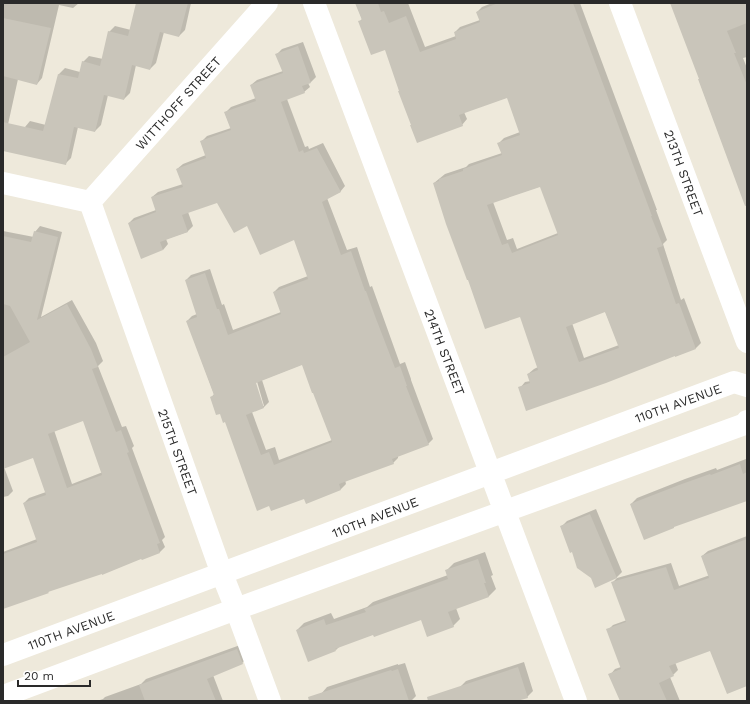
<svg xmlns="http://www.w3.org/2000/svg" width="750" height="704" viewBox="0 0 750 704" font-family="'Work Sans',sans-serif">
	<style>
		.shadow { fill: #0003; fill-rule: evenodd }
		.building { fill: #c9c5ba; fill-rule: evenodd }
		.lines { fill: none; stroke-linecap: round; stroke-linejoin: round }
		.minor { stroke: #fff; stroke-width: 22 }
		.labels { text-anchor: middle; stroke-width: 4; stroke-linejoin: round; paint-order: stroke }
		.street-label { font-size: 13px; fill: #2a2a2a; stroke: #fff }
	</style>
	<rect width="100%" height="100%" fill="#eee9db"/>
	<!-- shadow -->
	<path class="shadow" d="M 3,3 L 79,3 L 73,8 L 59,5 L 42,78 L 37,84 L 18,79 L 7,129 L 3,134 Z
		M 137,3 L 191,3 L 185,30 L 179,36 L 164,32 L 156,63 L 150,69 L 136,65 L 130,93 L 124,99 L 108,95 L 101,125 L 95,131 L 78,127 L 71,158 L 65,164 L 25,127 L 30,121 L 46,125 L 59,74 L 65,68 L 80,72 L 83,62 L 89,56 L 103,59 L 109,32 L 115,26 L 131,30 Z
		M 356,3 L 408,3 L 425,47 L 456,36 L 455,32 L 460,27 L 480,20 L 477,12 L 482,7 L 492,3 L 580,3 L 657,210 L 656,210 L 667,240 L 663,244 L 681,300 L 684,298 L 701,343 L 696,348 L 676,356 L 675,355 L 520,388 L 525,382 L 531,381 L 528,374 L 534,369 L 538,367 L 521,315 L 434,183 L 445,174 L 466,167 L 469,164 L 502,153 L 498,144 L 504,138 L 520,132 L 508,97 L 464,112 L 467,119 L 462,125 L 412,124 L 386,49 L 359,22 L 362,19 ZM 541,186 L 558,233 L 517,249 L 513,238 L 507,240 L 493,202 ZM 605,311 L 619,345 L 584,358 L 572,323 Z
		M 671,3 L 747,3 L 747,57 L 743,58 L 747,68 L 747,209 L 699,80 L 700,79 Z
		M 303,42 L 316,77 L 311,82 L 308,83 L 310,87 L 304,92 L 287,99 L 305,147 L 308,146 L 309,149 L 323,143 L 345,186 L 340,192 L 327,198 L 347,250 L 357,247 L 370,287 L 372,286 L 400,364 L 405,362 L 411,379 L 411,380 L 433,439 L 428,444 L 398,456 L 398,458 L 393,463 L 345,480 L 346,484 L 341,489 L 307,502 L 305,497 L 272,510 L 226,421 L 212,397 L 214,394 L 187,321 L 192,316 L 197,314 L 186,280 L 191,275 L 210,269 L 222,305 L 224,304 L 233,330 L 281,312 L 274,292 L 279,287 L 308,276 L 294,238 L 247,224 L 218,201 L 188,212 L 193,226 L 187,232 L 166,239 L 168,244 L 163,250 L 129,223 L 134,218 L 156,210 L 152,197 L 158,192 L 183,184 L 177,169 L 183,164 L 206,155 L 201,142 L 207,136 L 231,128 L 225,113 L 231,107 L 256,98 L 251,85 L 257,80 L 283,71 L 277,54 L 282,49 ZM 303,364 L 332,440 L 279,460 L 275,447 L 266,450 L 252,412 L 264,407 L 269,402 L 262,380 ZM 254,378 L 256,378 L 264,406 L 262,406 Z
		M 40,226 L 62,232 L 41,317 L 72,300 L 96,343 L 103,361 L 98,366 L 122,427 L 126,426 L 134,446 L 132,448 L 165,537 L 162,540 L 165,547 L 160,552 L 50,590 L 48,592 L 3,608 L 3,552 L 37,539 L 24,503 L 29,498 L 46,492 L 34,456 L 4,467 L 13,491 L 8,496 L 3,497 L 3,231 L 34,237 L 35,232 ZM 84,420 L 103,472 L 72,484 L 54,430 Z
		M 746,459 L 747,464 L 747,500 L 631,504 L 637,498 L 685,479 L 716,468 L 717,470 Z
		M 596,509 L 622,572 L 616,578 L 591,577 L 572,551 L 561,527 L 567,521 Z
		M 747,536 L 747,685 L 711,649 L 675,662 L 678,670 L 673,675 L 670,677 L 680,701 L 624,701 L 610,675 L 615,669 L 621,667 L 608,630 L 613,625 L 627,620 L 612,583 L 617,578 L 671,563 L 679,586 L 710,575 L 702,556 L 708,551 Z
		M 485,552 L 493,575 L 491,576 L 496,589 L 489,596 L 456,608 L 460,619 L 453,626 L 421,619 L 374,634 L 340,646 L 336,650 L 297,630 L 304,623 L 331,613 L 334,619 L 367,607 L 373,602 L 448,575 L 446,571 L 454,563 Z
		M 243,644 L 248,657 L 242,663 L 213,675 L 223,701 L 97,701 L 103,699 L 105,697 L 141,684 L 146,679 Z
		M 524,662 L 533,691 L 527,697 L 514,701 L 465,701 L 460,687 L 466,681 Z
		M 405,663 L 416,696 L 411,701 L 323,701 L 321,694 L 327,687 L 398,664 L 398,665 Z"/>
	<!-- building -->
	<path class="building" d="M 136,3 L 188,3 L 179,37 L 160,32 L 150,70 L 132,65 L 124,100 L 104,95 L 95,132 L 74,127 L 66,165 L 3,151 L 3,122 L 43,131 L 58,74 L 78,78 L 82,61 L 100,66 L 108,31 L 128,36 Z
		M 355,3 L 378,3 L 381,12 L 384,11 L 389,23 L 406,16 L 420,52 L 456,39 L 454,32 L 480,22 L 476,12 L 498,3 L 573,3 L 652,216 L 651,216 L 663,246 L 657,248 L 676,304 L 679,303 L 696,349 L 675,357 L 675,356 L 606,383 L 526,411 L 518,387 L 530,383 L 527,374 L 538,370 L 520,317 L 485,329 L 468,280 L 467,280 L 446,224 L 433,183 L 439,181 L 439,179 L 463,171 L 463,169 L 502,155 L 497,143 L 520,135 L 507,98 L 459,115 L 463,126 L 417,143 L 410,125 L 411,125 L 398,91 L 399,91 L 385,50 L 371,55 L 358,21 L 362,20 ZM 540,187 L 558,235 L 512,253 L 508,243 L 502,245 L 487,205 ZM 605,312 L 619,348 L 579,362 L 566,327 Z
		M 670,3 L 747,3 L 747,23 L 727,31 L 736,53 L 734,53 L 747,85 L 747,205 L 745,206 L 698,79 L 699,79 Z
		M 3,18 L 51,28 L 37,85 L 3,76 Z
		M 298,46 L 311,83 L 302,86 L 305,93 L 281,102 L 299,152 L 303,150 L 304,153 L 317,148 L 341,192 L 322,202 L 341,255 L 351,251 L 365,291 L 366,291 L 375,316 L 395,368 L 400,366 L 407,386 L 406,386 L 429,445 L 392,459 L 394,464 L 391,465 L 339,484 L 341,490 L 306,504 L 304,499 L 271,511 L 269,506 L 257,511 L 225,422 L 223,423 L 220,414 L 216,415 L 210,397 L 214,395 L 186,321 L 197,317 L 185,280 L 205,273 L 217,309 L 219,309 L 228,335 L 281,314 L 273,292 L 308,279 L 294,240 L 260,255 L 247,226 L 234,233 L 217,203 L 182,215 L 188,232 L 160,242 L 163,250 L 141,259 L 128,223 L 156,212 L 151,197 L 183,187 L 176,169 L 206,158 L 200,141 L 231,130 L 224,112 L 256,101 L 250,85 L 283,73 L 275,54 ZM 302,365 L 312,393 L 313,393 L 332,442 L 274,465 L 269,452 L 261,455 L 246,415 L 264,408 L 256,383 Z
		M 34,231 L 58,237 L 37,320 L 67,304 L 91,349 L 98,367 L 92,369 L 116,432 L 121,430 L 129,452 L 127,453 L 160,543 L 157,544 L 160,553 L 142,560 L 141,559 L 102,575 L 102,574 L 48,592 L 49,593 L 3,609 L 3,554 L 37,542 L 23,503 L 46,495 L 33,458 L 3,469 L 3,357 L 30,342 L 10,306 L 3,304 L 3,236 L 31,242 ZM 83,421 L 102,475 L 67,488 L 48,434 Z
		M 740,464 L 743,474 L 747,472 L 747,501 L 674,527 L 674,528 L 644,540 L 630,504 L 679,485 L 710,474 L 711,475 Z
		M 590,514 L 617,578 L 595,588 L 591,578 L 577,568 L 572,552 L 570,553 L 560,526 Z
		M 747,539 L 747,686 L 727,694 L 710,651 L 669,666 L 674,676 L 659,683 L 667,701 L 620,701 L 608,674 L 621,669 L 606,629 L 626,622 L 611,582 L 666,567 L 674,590 L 709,578 L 701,556 Z
		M 478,559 L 486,583 L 484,583 L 489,597 L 448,612 L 454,627 L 427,637 L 421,620 L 374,637 L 373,635 L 335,649 L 336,651 L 308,662 L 296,630 L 324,619 L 326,625 L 366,612 L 364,609 L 448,579 L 445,570 Z
		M 237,649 L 243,664 L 207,679 L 216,701 L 145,701 L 139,685 Z
		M 518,667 L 528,698 L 517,701 L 428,701 L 427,697 Z
		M 398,669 L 409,701 L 309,701 L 308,697 L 391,670 L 392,671 Z"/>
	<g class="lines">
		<!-- minor -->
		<path class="minor" d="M 314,3 L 505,512 L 576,701
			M 620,3 L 747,342
			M 3,183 L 90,202
			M 90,202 L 222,574 L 236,609 L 270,701
			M 90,202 L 267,3
			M 3,655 L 734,382 L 747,386
			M 3,696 L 236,609 L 745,424 L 747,421"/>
	</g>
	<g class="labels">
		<!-- street labels -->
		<g class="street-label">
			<text transform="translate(178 103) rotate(-48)" y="5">WITTHOFF STREET</text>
			<text transform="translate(684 173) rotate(70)" y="5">213TH STREET</text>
			<text transform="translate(445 352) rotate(69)" y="5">214TH STREET</text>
			<text transform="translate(678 403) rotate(-20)" y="5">110TH AVENUE</text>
			<text transform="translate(178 452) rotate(70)" y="5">215TH STREET</text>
			<text transform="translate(375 517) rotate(-21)" y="5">110TH AVENUE</text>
			<text transform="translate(71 630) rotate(-20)" y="5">110TH AVENUE</text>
		</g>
	</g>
	<!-- border -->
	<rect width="750" height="704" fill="none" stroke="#2a2a2a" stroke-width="8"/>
	<!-- scale -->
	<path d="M18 680v6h72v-6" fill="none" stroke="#2a2a2a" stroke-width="2"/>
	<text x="24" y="680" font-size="12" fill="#2a2a2a" stroke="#ffffff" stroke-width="3" paint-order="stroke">20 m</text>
</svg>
